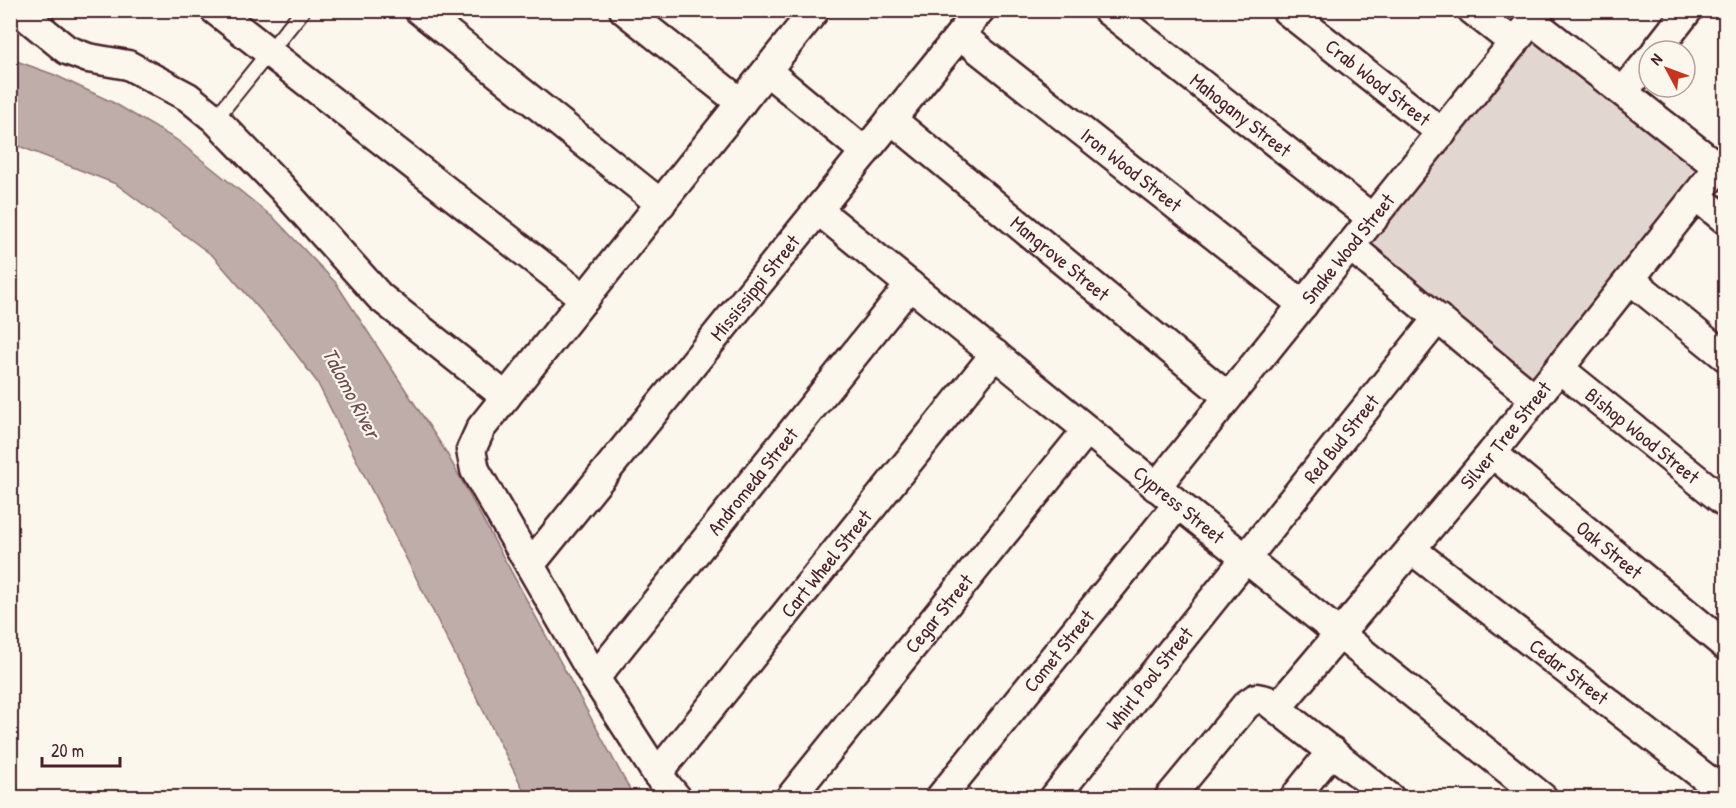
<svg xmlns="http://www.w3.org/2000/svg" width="1736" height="808" font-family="'Patrick Hand',sans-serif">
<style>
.green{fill:#e2d7d0;stroke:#967b7e;stroke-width:1.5}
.water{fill:#bfadaa;stroke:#907477;stroke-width:1.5}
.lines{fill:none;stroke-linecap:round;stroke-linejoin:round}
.service-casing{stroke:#4a1f2b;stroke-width:18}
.minor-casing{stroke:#4a1f2b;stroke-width:33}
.service{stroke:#fbf7ec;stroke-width:14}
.minor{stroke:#fbf7ec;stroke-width:28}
.labels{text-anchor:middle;stroke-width:4.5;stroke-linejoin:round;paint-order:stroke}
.street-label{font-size:20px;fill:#4a1f2b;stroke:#fbf7ec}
.water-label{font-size:21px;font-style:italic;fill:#6d4a51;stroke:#fbf7ec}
</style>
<rect width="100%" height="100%" fill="#fbf7ec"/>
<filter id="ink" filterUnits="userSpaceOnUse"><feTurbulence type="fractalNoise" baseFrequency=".0167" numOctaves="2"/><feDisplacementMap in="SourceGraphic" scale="12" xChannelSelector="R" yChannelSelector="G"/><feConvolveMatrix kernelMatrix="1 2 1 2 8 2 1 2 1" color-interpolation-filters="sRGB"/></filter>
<g filter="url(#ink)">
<!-- green -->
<path class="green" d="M1532 36 1700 170 1535 382 1364 247Z"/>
<!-- water -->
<path class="water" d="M11 59 55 75 114 103 177 140 275 219 336 283 446 452 634 797H527L317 382 282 335 213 256 116 184 11 143Z"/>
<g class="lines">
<defs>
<path id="service" d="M215 119 303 10"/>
<g id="minor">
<path d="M18 10 67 50 88 58 128 65 188 97 215 119 281 187 380 297 506 397"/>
<path d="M215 10 585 299"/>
<path d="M419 10 661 204"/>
<path d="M624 10 741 103"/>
<path id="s1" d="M1107 10 1373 219"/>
<path id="s2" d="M1286 10 1442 133"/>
<path d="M1472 10 1514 43"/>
<path d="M1532 21 1718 167"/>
<path id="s3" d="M960 35 1303 305"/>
<path d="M1656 51 1688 10"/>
<path d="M767 71 865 152"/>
<path d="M1623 92 1649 60"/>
<path id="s4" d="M891 119 1228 397"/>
<path d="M1696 196 1726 220"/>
<path id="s5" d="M818 210 1178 504 1543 798"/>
<path d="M1350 246 1535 399"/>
<path d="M1631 280 1726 357"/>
<path id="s6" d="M1560 369 1726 503"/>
<path id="s7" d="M1492 453 1726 646"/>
<path id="s8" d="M1156 487 1540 10"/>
<path id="s9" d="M1411 549 1726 794"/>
<path id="s10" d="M530 565 980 10"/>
<path id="s11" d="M595 678 910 285"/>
<path id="s12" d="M1277 708 1492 453 1726 158"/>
<path id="s13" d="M657 774 995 354"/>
<path d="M677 798 657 774 595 678 475 470 471 450 481 428 815 10"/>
<path id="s14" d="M790 798 1087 430"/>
<path id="s15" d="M940 798 1178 504"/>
<path id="s16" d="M1054 798 1438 318"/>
<path d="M1169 798 1246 705 1256 698 1266 700 1390 798"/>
<path d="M1294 798 1332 751"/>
</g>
</defs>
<!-- service casing -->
<use href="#service" class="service-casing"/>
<!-- minor casing -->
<use href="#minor" class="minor-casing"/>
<!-- service -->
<use href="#service" class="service"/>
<!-- minor -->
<use href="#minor" class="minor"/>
</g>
</g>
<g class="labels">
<!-- street labels -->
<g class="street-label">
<text dy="7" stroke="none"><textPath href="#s2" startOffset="117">Crab Wood Street</textPath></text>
<text dy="7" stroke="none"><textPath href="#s1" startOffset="170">Mahogany Street</textPath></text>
<text dy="7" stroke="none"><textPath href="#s3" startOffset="218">Iron Wood Street</textPath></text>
<text dy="7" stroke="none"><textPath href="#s8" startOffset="306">Snake Wood Street</textPath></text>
<text dy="7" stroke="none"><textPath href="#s4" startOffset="219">Mangrove Street</textPath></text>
<text dy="7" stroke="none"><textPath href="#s10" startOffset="357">Mississippi Street</textPath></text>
<text dy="7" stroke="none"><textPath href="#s12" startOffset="356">Silver Tree Street</textPath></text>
<text dy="7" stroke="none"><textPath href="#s6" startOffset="106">Bishop Wood Street</textPath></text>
<text dy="7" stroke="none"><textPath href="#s16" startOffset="460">Red Bud Street</textPath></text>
<text dy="7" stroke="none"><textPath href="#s11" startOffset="252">Andromeda Street</textPath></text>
<text dy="7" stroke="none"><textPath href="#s5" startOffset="466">Cypress Street</textPath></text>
<text dy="7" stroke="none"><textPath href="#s7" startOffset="152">Oak Street</textPath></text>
<text dy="7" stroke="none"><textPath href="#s13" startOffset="270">Cart Wheel Street</textPath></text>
<text dy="7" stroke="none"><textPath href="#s14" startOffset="237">Cegar Street</textPath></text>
<text dy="7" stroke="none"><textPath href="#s15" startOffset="189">Comet Street</textPath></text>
<text dy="7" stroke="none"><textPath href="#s9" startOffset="200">Cedar Street</textPath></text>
<text dy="7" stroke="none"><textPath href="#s16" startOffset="153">Whirl Pool Street</textPath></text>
</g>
<!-- water labels -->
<g class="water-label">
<text transform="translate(351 393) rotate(62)" y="7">Talomo River</text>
</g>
</g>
<!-- margin -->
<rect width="1736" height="808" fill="none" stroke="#fbf7ec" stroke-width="36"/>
<rect x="18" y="18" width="1700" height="772" fill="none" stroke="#4a1f2b" stroke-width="2" filter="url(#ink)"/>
<!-- north arrow -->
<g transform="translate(1667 69) rotate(311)"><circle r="28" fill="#fbf7ec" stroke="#b4a19f" stroke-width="1.5"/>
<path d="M0-4.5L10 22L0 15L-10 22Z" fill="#c8321e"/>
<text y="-9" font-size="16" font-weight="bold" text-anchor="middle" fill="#4a1f2b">N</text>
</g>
<!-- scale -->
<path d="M42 757v9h78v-9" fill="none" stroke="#4a1f2b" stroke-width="3"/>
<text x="51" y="757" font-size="18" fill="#4a1f2b" stroke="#fbf7ec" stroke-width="4.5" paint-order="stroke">20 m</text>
</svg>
